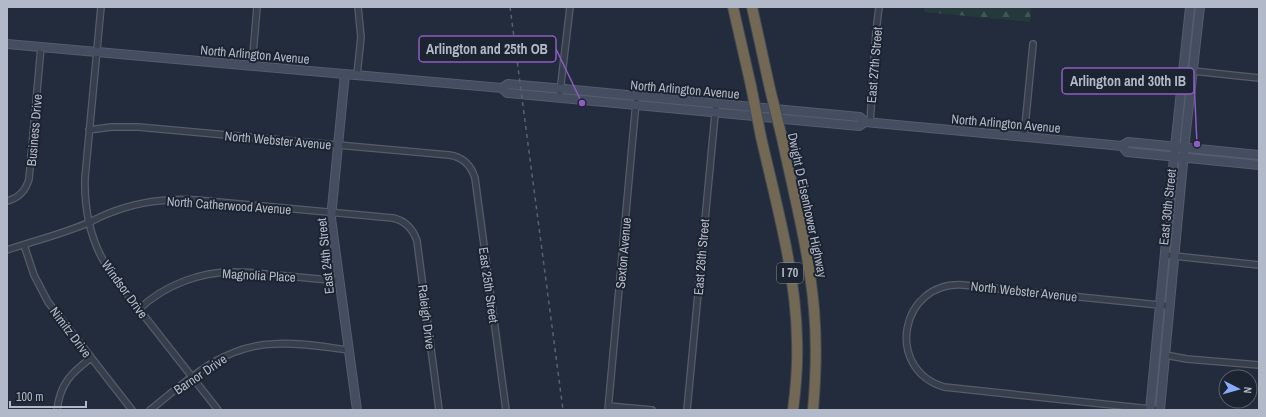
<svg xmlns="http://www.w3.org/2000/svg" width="1266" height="417" font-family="'Archivo Narrow',sans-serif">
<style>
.forest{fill:url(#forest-firs)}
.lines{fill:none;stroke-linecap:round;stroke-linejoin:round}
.street-casing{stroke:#555c6a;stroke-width:8}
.secondary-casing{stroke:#555c6a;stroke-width:10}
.highway-casing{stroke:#424957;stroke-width:12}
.street{stroke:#373e4c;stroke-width:5.5}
.secondary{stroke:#454d60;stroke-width:8}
.highway{stroke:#736853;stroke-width:10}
.rail{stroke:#586274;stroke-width:1.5;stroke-dasharray:4 4;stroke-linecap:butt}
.highway-bridge-casing{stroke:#424957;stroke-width:12;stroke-linecap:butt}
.highway-bridge{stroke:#736853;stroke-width:10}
.labels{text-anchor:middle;stroke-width:4;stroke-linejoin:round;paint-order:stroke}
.shield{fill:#1c2331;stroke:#858c9b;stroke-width:1}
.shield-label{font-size:12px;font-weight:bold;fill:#b2b9c8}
.street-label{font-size:13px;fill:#b2b9c8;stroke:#1c2331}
.leader{fill:none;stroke:#8e5dc2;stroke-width:1.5}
.callout-dot{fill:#8e5dc2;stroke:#1c2331;stroke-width:1.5}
.callout{fill:#1c2331;stroke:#8e5dc2;stroke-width:1.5}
.callout-label{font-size:14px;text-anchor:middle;font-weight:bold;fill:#b2b9c8}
</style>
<defs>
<pattern id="forest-firs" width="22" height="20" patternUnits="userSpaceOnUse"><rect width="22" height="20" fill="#25393d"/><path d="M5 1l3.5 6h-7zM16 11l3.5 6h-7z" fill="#425458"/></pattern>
</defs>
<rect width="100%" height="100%" fill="#232c3c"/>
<!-- forest -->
<path class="forest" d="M925 7H1031L1030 22 924 12Z"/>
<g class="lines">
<defs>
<path id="street" d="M101 7 85 178C84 214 92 247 113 276L218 410
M252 66 257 7
M1193 71 1259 78
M357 75 361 37 358 7
M560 92 570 7
M870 123 876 32 879 7
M89 130 111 127H138L449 155C463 157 471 165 475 178L506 410
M1024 137 1033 44
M7 201C19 198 26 190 29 179L41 47
M24 245 34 275 48 302 132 410
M7 250C34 241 62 234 88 223 95 220 101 216 107 214 136 202 167 198 197 200L393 218C406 221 413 229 417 241L439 410
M1165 255 1259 265
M139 309C165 285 201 271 236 272 250 272 263 274 276 275 297 277 318 279 340 281
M1165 355 1187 359 1259 365
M609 406 652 410
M57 410C60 384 71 373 91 358
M150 410C188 380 222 346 273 344 298 342 324 347 349 350
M608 410 636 102
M687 410 716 104
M1160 410 944 387C884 369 900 281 963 285L1169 306"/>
<path id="secondary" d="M7 44 502 88 508 84 554 88 860 117 865 122
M345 74 331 218 357 410
M502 88 507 93 859 126 865 122 1122 146 1128 142 1259 155
M1122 146 1127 152 1259 165
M1150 410 1175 147 1190 7
M1160 410 1186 131 1200 7"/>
<path id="highway" d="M733 7 751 86
M752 7 770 89
M761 137C776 203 796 273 797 340 798 364 796 387 793 410
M782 138C794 195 809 251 814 309 817 343 816 376 813 410"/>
</defs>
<!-- street casing -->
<use href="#street" class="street-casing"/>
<!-- secondary casing -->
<use href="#secondary" class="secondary-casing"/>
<!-- highway casing -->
<use href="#highway" class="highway-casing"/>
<!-- street -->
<use href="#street" class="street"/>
<!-- secondary -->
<use href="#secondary" class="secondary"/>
<!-- highway -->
<use href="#highway" class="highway"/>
<!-- rail -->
<path class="rail" d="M510 7 563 410"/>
<defs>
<path id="highway-bridge" d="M751 86 761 137
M770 89 782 138"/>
</defs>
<!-- highway-bridge casing -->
<use href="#highway-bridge" class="highway-bridge-casing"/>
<!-- highway-bridge -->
<use href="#highway-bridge" class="highway-bridge"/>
</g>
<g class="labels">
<!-- shield labels -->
<rect class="shield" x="777" y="263" width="26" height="20" rx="3"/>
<g class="shield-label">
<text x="790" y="277">I 70</text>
</g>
<!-- street labels -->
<g class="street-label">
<text transform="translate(255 54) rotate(5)" y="5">North Arlington Avenue</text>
<text transform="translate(874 65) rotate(-85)" y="5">East 27th Street</text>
<text transform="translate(685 89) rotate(5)" y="5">North Arlington Avenue</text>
<text transform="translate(1006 123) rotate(5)" y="5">North Arlington Avenue</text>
<text transform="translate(34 130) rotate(-85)" y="5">Business Drive</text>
<text transform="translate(278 140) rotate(5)" y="5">North Webster Avenue</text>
<text transform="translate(229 205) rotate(4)" y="5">North Catherwood Avenue</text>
<text transform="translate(808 205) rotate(78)" y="5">Dwight D Eisenhower Highway</text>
<text transform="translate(1167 207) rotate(-84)" y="5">East 30th Street</text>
<text transform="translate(623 253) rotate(-85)" y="5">Sexton Avenue</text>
<text transform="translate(325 256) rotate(-96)" y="5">East 24th Street</text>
<text transform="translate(701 257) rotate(-85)" y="5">East 26th Street</text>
<text transform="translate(259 275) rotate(3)" y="5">Magnolia Place</text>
<text transform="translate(489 285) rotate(82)" y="5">East 25th Street</text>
<text transform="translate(125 289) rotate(54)" y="5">Windsor Drive</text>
<text transform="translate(1024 291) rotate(6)" y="5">North Webster Avenue</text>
<text transform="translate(427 317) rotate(83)" y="5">Raleigh Drive</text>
<text transform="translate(71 332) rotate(53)" y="5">Nimitz Drive</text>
<text transform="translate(200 374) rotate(-34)" y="5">Barnor Drive</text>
</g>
</g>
<!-- callouts -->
<path class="leader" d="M582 103L556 49M1197 144L1194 81"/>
<g class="callout-dot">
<circle cx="582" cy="103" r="4"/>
<circle cx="1197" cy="144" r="4"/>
</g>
<g class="callout">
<rect x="419" y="36" width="137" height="26" rx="4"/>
<rect x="1062" y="68" width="132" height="26" rx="4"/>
</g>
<g class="callout-label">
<text x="487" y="54">Arlington and 25th OB</text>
<text x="1128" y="86">Arlington and 30th IB</text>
</g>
<!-- border -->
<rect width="1266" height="417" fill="none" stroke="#b2b9c8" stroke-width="16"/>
<!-- north arrow -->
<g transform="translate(1238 389) rotate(96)"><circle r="19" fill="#1c2331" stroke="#585f6d"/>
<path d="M0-3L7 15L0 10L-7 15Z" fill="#86acf9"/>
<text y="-6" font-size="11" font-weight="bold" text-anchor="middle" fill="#b2b9c8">N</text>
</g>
<!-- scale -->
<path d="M10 401v6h76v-6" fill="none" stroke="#b2b9c8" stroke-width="2"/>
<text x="16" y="401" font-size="12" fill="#b2b9c8" stroke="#1c2331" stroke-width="3" paint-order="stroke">100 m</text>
</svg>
